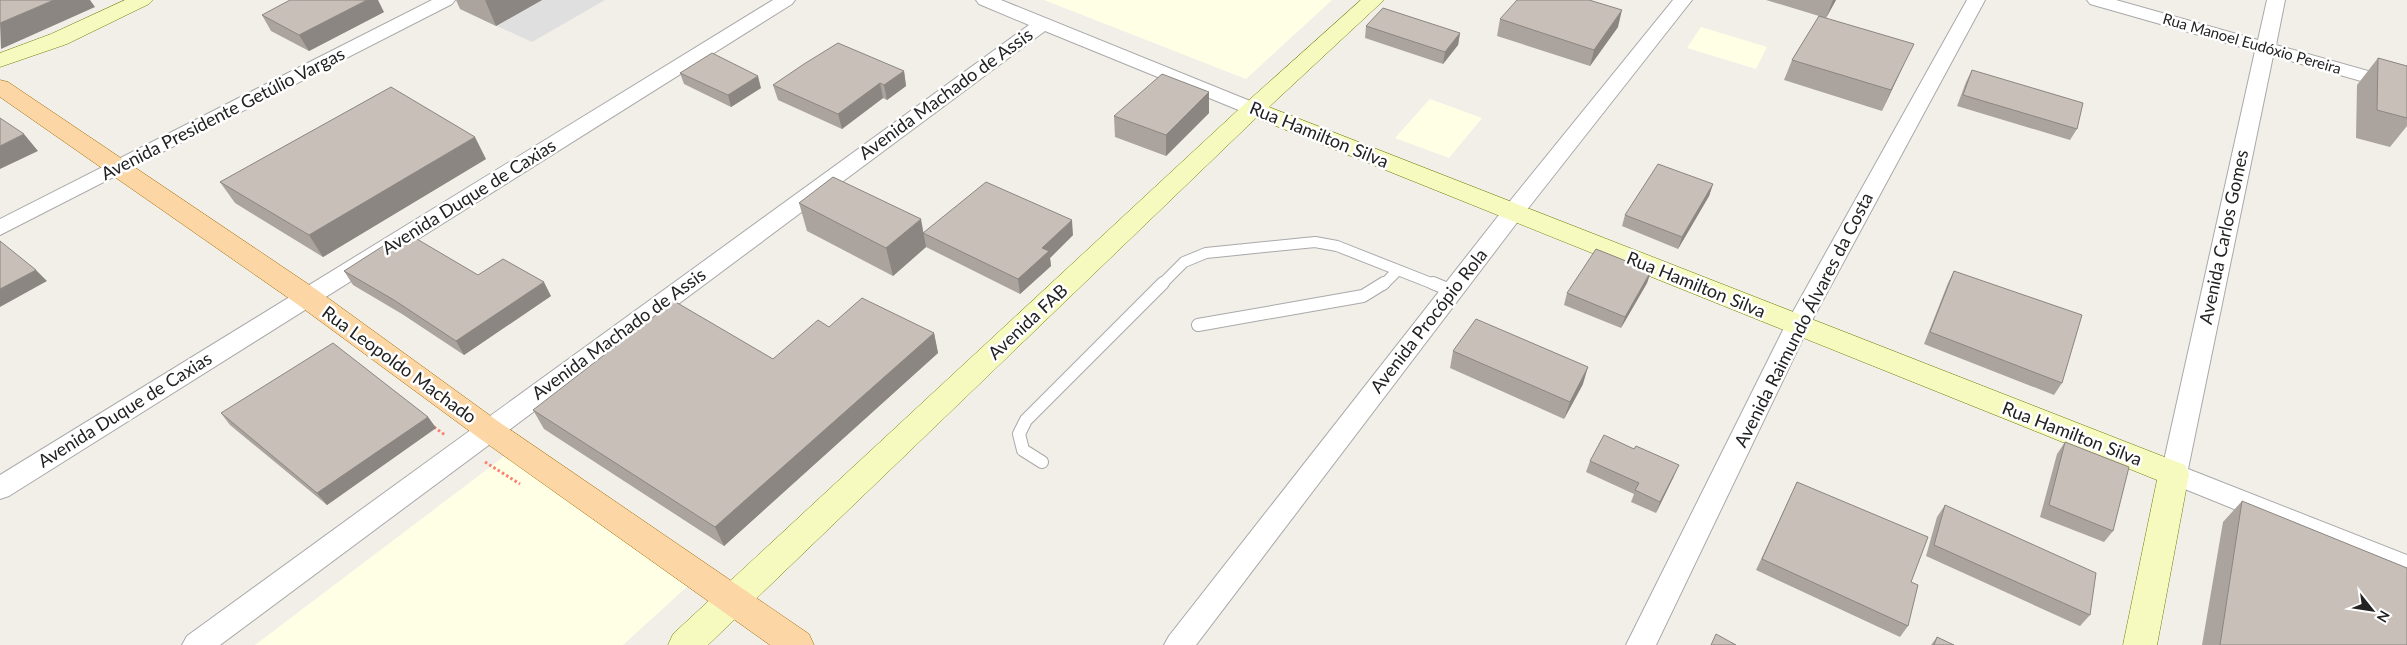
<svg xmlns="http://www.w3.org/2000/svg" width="2407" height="645" font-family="Lato,sans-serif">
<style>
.residential{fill:#e0dfdf}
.education{fill:#ffffe5}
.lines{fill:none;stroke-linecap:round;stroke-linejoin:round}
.lane-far1-casing{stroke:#a9a9a9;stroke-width:12}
.lane-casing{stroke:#a9a9a9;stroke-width:14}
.street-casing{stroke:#a9a9a9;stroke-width:2}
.secondary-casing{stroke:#707d05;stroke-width:1}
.primary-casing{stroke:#a06b00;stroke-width:1}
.path{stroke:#fa8072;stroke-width:3;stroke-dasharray:2.5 2.5;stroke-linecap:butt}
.lane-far1{stroke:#fff;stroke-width:10}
.lane{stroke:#fff;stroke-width:12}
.street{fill:#fff;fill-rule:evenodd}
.secondary{fill:#f7fabf;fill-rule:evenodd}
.primary{fill:#fcd6a4;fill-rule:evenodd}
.wall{fill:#aba49e}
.shaded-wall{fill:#8b8681}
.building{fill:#c7bfb8;stroke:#8b8681}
.labels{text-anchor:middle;stroke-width:5;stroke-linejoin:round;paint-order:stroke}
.far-street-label{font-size:15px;fill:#222;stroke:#fff}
.street-label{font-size:18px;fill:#222;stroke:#fff}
</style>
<rect width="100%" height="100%" fill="#f2efe9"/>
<!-- residential -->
<path class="residential" d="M478 0H605L532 42 460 9Z"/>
<!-- education -->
<path class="education" d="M1044 0H1332L1246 79Z
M1701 27 1767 47 1756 69 1687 48Z
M1430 99 1482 118 1449 158 1395 138Z
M510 452 692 582 623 645H255Z"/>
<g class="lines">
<defs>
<path id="lane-far1" d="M1161 285 1184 262 1206 253 1315 242 1337 246 1436 285
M1383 285 1397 271"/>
<path id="lane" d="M1433 283 1452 291
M1198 325 1363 296 1384 283
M1042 462 1023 450 1019 434 1026 420 1163 283"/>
<path id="street" d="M432 0H455L452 4 0 235V219Z
M773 0H795L792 4 9 496 0 499V475Z
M976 0H1001L1260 105 1263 109 1260 113 1253 115 1246 113 1045 31 220 645H182L187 636 1029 25 979 4Z
M1673 0H1692L1522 216 1196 645H1164L1169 636 1506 206Z
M1967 0H1985L1809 326 1656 645H1626L1785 326Z
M2087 0H2116L2258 40 2267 0H2285L2276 45 2407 82V94L2273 56 2188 469 2407 555V579L2165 481 2161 474 2255 51 2090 4Z"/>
<path id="secondary" d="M125 0H153L149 4 67 44 0 67V53L51 34Z
M1361 0H1384L1269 107 2185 465 2189 474 2157 645H2123L2157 480 1256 118 708 645H668L673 634 1238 110Z"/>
<path id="primary" d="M0 80 8 82 317 290 499 422 809 634 814 645H770L479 438 297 304 0 97Z"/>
</defs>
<!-- lane-far1 casing -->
<use href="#lane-far1" class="lane-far1-casing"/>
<!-- lane casing -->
<use href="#lane" class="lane-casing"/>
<!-- street casing -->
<use href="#street" class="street-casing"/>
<!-- secondary casing -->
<use href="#secondary" class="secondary-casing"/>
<!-- primary casing -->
<use href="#primary" class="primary-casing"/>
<!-- path -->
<path class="path" d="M434 427 445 435
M485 462 520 484"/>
<!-- lane-far1 -->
<use href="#lane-far1" class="lane-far1"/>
<!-- lane -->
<use href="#lane" class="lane"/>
<!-- street -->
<use href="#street" class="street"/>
<!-- secondary -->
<use href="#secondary" class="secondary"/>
<!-- primary -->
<use href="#primary" class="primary"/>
</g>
<!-- wall -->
<path class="wall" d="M456 0H542L496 26 460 9Z
M1766 0H1836L1826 18 1904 64 1882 111 1784 80 1792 60 1819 16Z
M384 12 309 51 271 31 262 15Z
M1500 19 1618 27 1590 66 1497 36Z
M1366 26 1460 33 1458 45 1443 64 1365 38Z
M2378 58 2407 66V126L2390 147 2356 138 2357 85Z
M1972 70 2077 129 2070 140 1957 106 1966 82Z
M904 71 906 86 887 100 883 98 842 129 778 100 773 85Z
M680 73 761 88 731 107 684 84Z
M1209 92V113L1166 156 1115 137 1114 116Z
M486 159 323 257 235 203 220 182Z
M1713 184 1709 196 1678 249 1622 226 1625 215Z
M799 203 923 233 1073 235 1050 258 1051 266 1020 294 926 247 893 276 807 231Z
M344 271 478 275 551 296 464 355 402 314 353 285Z
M1651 271 1647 283 1621 328 1564 305 1567 293Z
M1954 271 2062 383 2054 395 1924 344 1948 283Z
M829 327 934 333 938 353 724 546 544 429 533 410 773 359Z
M1453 351 1583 384 1564 419 1450 368Z
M221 413 428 417 436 428 327 505 230 425Z
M2065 442 2113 531 2104 542 2040 517 2057 454Z
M1590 461 1674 476 1656 513 1631 502 1634 494 1586 472Z
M1797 482 1911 582 1908 626 1900 637 1756 570Z
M2242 501 2407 645H2202L2223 522Z
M1945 505 2090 615 2080 626 1926 556 1937 517Z
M1937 637 1954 645H1931Z"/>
<!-- shaded-wall -->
<path class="shaded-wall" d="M54 0H90L95 7 1 49 0 23Z
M367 0H378L384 12 309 51 299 35Z
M485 0H542L496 26Z
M1833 0H1836L1826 18Z
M1622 10 1618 27 1590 66 1594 50Z
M1460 33 1458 45 1443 64 1445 52Z
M1914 44 1904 64 1882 111 1891 90Z
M904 71 906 86 887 100 884 85Z
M758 76 761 88 731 107 728 95Z
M880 83 883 98 842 129 838 114Z
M1209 92V113L1166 156V135Z
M24 134 38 151 0 169V146Z
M475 137 486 159 323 257 309 235Z
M1713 184 1709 196 1678 249 1682 237Z
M921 219 926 247 893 276 886 248Z
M1072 220 1073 235 1050 258 1051 266 1020 294 1018 279 1042 248Z
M36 270 47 281 0 307V289Z
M1651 271 1647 283 1621 328 1625 317Z
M544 282 551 296 464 355 456 341Z
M934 333 938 353 724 546 715 527Z
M1588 367 1583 384 1564 419 1570 402Z
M428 417 436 428 327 505 317 493Z
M1679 465 1674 476 1656 513 1660 502Z"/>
<!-- building -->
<path class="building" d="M0 0H54L0 23Z
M290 0H367L299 35 262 15Z
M1517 0H1589L1622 10 1594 50 1500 19Z
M1383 8 1460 33 1445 52 1366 26Z
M1819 16 1914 44 1891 90 1792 60Z
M838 43 904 71 884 85 880 83 838 114 773 85 804 64Z
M712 53 758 76 728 95 680 73Z
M2378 58 2407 66V118L2377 110Z
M1972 70 2083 103 2077 129 1963 95Z
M1162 74 1209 92 1166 135 1114 116Z
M391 87 475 137 309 235 220 182Z
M0 118 24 134 0 146Z
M1658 164 1713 184 1682 237 1625 215Z
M833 177 921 219 886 248 799 203Z
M986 182 1072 220 1042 248 1049 251 1018 279 923 233Z
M405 232 478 275 503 259 544 282 456 341 394 300 344 271Z
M0 241 36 270 0 289Z
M1596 249 1651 271 1625 317 1567 293Z
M1954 271 2082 315 2062 383 1930 332Z
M862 298 934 333 715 527 533 410 674 301 773 359 818 320 829 327Z
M1476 319 1588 367 1570 402 1453 351Z
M333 343 428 417 317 493 221 413Z
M1604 435 1634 449 1636 446 1679 465 1660 502 1635 490 1639 483 1590 461Z
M2065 442 2129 467 2113 531 2049 505Z
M1797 482 1928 537 1911 582 1918 585 1908 626 1762 559Z
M2242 501 2407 568V645H2220Z
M1945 505 2096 573 2090 615 1934 545Z
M1716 634 1736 645H1711Z
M1937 637 1954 645H1934Z"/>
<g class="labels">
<!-- far-street labels -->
<g class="far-street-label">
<text transform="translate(2252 44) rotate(16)" y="5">Rua Manoel Eudóxio Pereira</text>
</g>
<!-- street labels -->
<g class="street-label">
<text transform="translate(946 94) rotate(-36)" y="6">Avenida Machado de Assis</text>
<text transform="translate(223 114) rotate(-27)" y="6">Avenida Presidente Getúlio Vargas</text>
<text transform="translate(1319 135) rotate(22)" y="6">Rua Hamilton Silva</text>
<text transform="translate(469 197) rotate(-32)" y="6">Avenida Duque de Caxias</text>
<text transform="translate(2224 237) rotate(-78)" y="6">Avenida Carlos Gomes</text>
<text transform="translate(1696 285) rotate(22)" y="6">Rua Hamilton Silva</text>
<text transform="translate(1804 320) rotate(-63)" y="6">Avenida Raimundo Álvares da Costa</text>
<text transform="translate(1429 321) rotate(-52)" y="6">Avenida Procópio Rola</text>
<text transform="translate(1028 322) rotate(-43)" y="6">Avenida FAB</text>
<text transform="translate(619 334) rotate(-36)" y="6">Avenida Machado de Assis</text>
<text transform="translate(399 365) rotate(36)" y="6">Rua Leopoldo Machado</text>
<text transform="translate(125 410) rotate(-32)" y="6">Avenida Duque de Caxias</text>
<text transform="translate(2072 434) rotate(21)" y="6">Rua Hamilton Silva</text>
</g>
</g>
<!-- north arrow -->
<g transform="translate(2372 610) rotate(120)" stroke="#ffffff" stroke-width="4" paint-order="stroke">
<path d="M0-4L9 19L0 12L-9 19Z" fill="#222222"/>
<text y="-8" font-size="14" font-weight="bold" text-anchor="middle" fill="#222222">N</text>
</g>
</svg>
